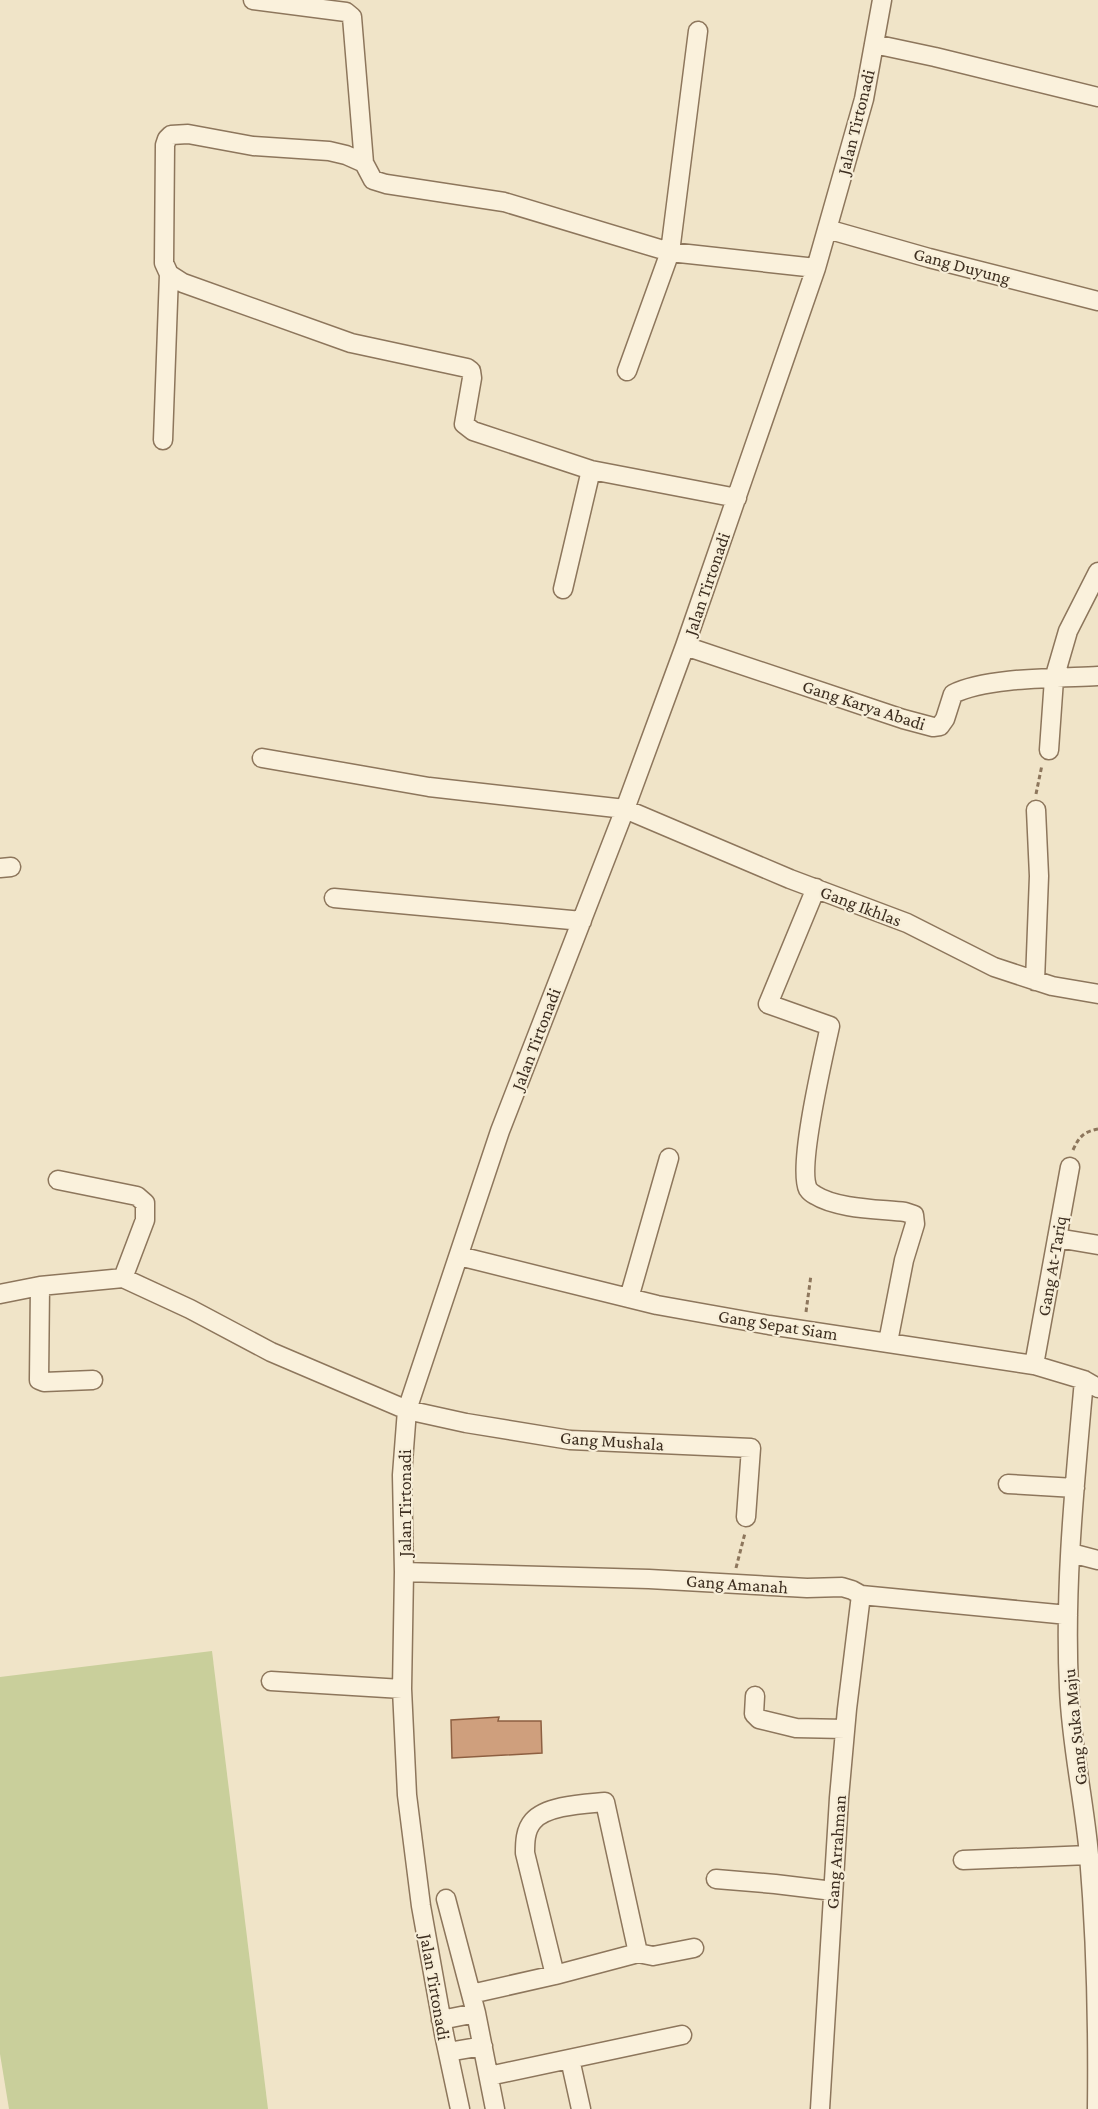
<svg xmlns="http://www.w3.org/2000/svg" width="1098" height="2109" font-family="'Crimson Pro',serif">
<style>
.green{fill:#c9cf9b}
.building{fill:#cf9f7d;stroke:#8d5f41;stroke-width:1.5}
.lines{fill:none;stroke-linecap:round;stroke-linejoin:round}
.minor-casing{stroke:#8d765c;stroke-width:21}
.path{stroke:#8d765c;stroke-width:3;stroke-dasharray:4.5 3;stroke-linecap:butt}
.minor{stroke:#faf1dc;stroke-width:18}
.labels{text-anchor:middle;stroke-width:4.5;stroke-linejoin:round;paint-order:stroke}
.street-label{font-size:18px;fill:#3d2e20;stroke:#f7eed8}
</style>
<rect width="100%" height="100%" fill="#f0e4c8"/>
<!-- green -->
<path class="green" d="M212 1651 268 2109H9L0 2054V1677Z"/>
<!-- building -->
<path class="building" d="M499 1717 498 1721H541L542 1753 452 1758 451 1720Z"/>
<g class="lines">
<defs>
<path id="minor" d="M253 0 346 12 352 17 364 163 373 180 386 184 504 202 670 252 816 268
M874 44 935 57 1098 97
M364 163 346 155 329 151 253 146 188 134 171 135 167 139 165 145 164 263 169 274 183 283 351 343 467 368 471 371 472 378 464 424 473 431 591 470 737 498
M827 229 929 258 1098 301
M627 371 670 252 698 31
M163 440 169 274
M563 589 591 470
M685 646 903 719 933 727 940 726 945 719 953 694C986 677 1060 678 1098 676
M1049 750 1054 679 1068 631 1098 572
M262 758 429 787 625 809 790 879 907 923 994 967 1052 986 1098 994
M0 868 11 867
M816 888 768 1004 830 1026C824 1054 797 1167 808 1189 810 1192 813 1194 815 1195 837 1209 879 1209 905 1212L914 1215 915 1224 904 1260 888 1342
M334 898 582 921
M1035 981 1039 876 1036 810
M58 1180 137 1196 145 1203V1220L123 1278
M1057 1238 1098 1245
M459 1256 657 1305 769 1325 1034 1365 1084 1380 1098 1388
M40 1286 39 1380 44 1382 93 1380
M0 1294 40 1286 123 1278 190 1309 271 1352 407 1410 466 1423 570 1440 751 1448 746 1517
M629 1298 669 1158
M1034 1365 1070 1167
M1084 1380C1075 1482 1064 1586 1069 1688 1071 1744 1084 1799 1089 1855 1096 1939 1098 2025 1097 2109
M1008 1484 1075 1488
M1071 1553 1098 1560
M404 1572 649 1579 807 1588 842 1587 852 1590 861 1595 1068 1615
M271 1681 402 1689
M755 1696 754 1714 759 1719 796 1728 845 1729
M963 1860 1089 1855
M716 1879 775 1884 833 1891
M446 1899 476 2013 495 2109
M638 1953 653 1956 694 1948
M471 1994 555 1975 638 1953 605 1802C585 1804 547 1805 533 1821 525 1830 525 1843 525 1853L555 1975
M441 2020 476 2013
M448 2052 483 2046
M570 2059 581 2109
M489 2076 682 2035
M460 2109 444 2034 421 1906 407 1795 402 1689 404 1572 402 1475 407 1410 500 1131 625 809 685 646 816 268 864 99 882 0
M820 2109 839 1798 847 1709 861 1595"/>
</defs>
<!-- minor casing -->
<use href="#minor" class="minor-casing"/>
<!-- path -->
<path class="path" d="M1036 794 1042 765
M1073 1150C1079 1137 1083 1132 1098 1129
M806 1312 811 1275
M736 1568 745 1533"/>
<!-- minor -->
<use href="#minor" class="minor"/>
</g>
<g class="labels">
<!-- street labels -->
<g class="street-label">
<text transform="translate(856 122) rotate(-76)" y="6">Jalan Tirtonadi</text>
<text transform="translate(962 266) rotate(15)" y="6">Gang Duyung</text>
<text transform="translate(707 584) rotate(-71)" y="6">Jalan Tirtonadi</text>
<text transform="translate(864 705) rotate(18)" y="6">Gang Karya Abadi</text>
<text transform="translate(861 906) rotate(21)" y="6">Gang Ikhlas</text>
<text transform="translate(536 1039) rotate(-69)" y="6">Jalan Tirtonadi</text>
<text transform="translate(1052 1266) rotate(-80)" y="6">Gang At-Tariq</text>
<text transform="translate(778 1325) rotate(9)" y="6">Gang Sepat Siam</text>
<text transform="translate(612 1441) rotate(4)" y="6">Gang Mushala</text>
<text transform="translate(405 1503) rotate(-90)" y="6">Jalan Tirtonadi</text>
<text transform="translate(737 1584) rotate(4)" y="6">Gang Amanah</text>
<text transform="translate(1075 1727) rotate(-96)" y="6">Gang Suka Maju</text>
<text transform="translate(836 1852) rotate(-86)" y="6">Gang Arrahman</text>
<text transform="translate(435 1987) rotate(80)" y="6">Jalan Tirtonadi</text>
</g>
</g>
</svg>
